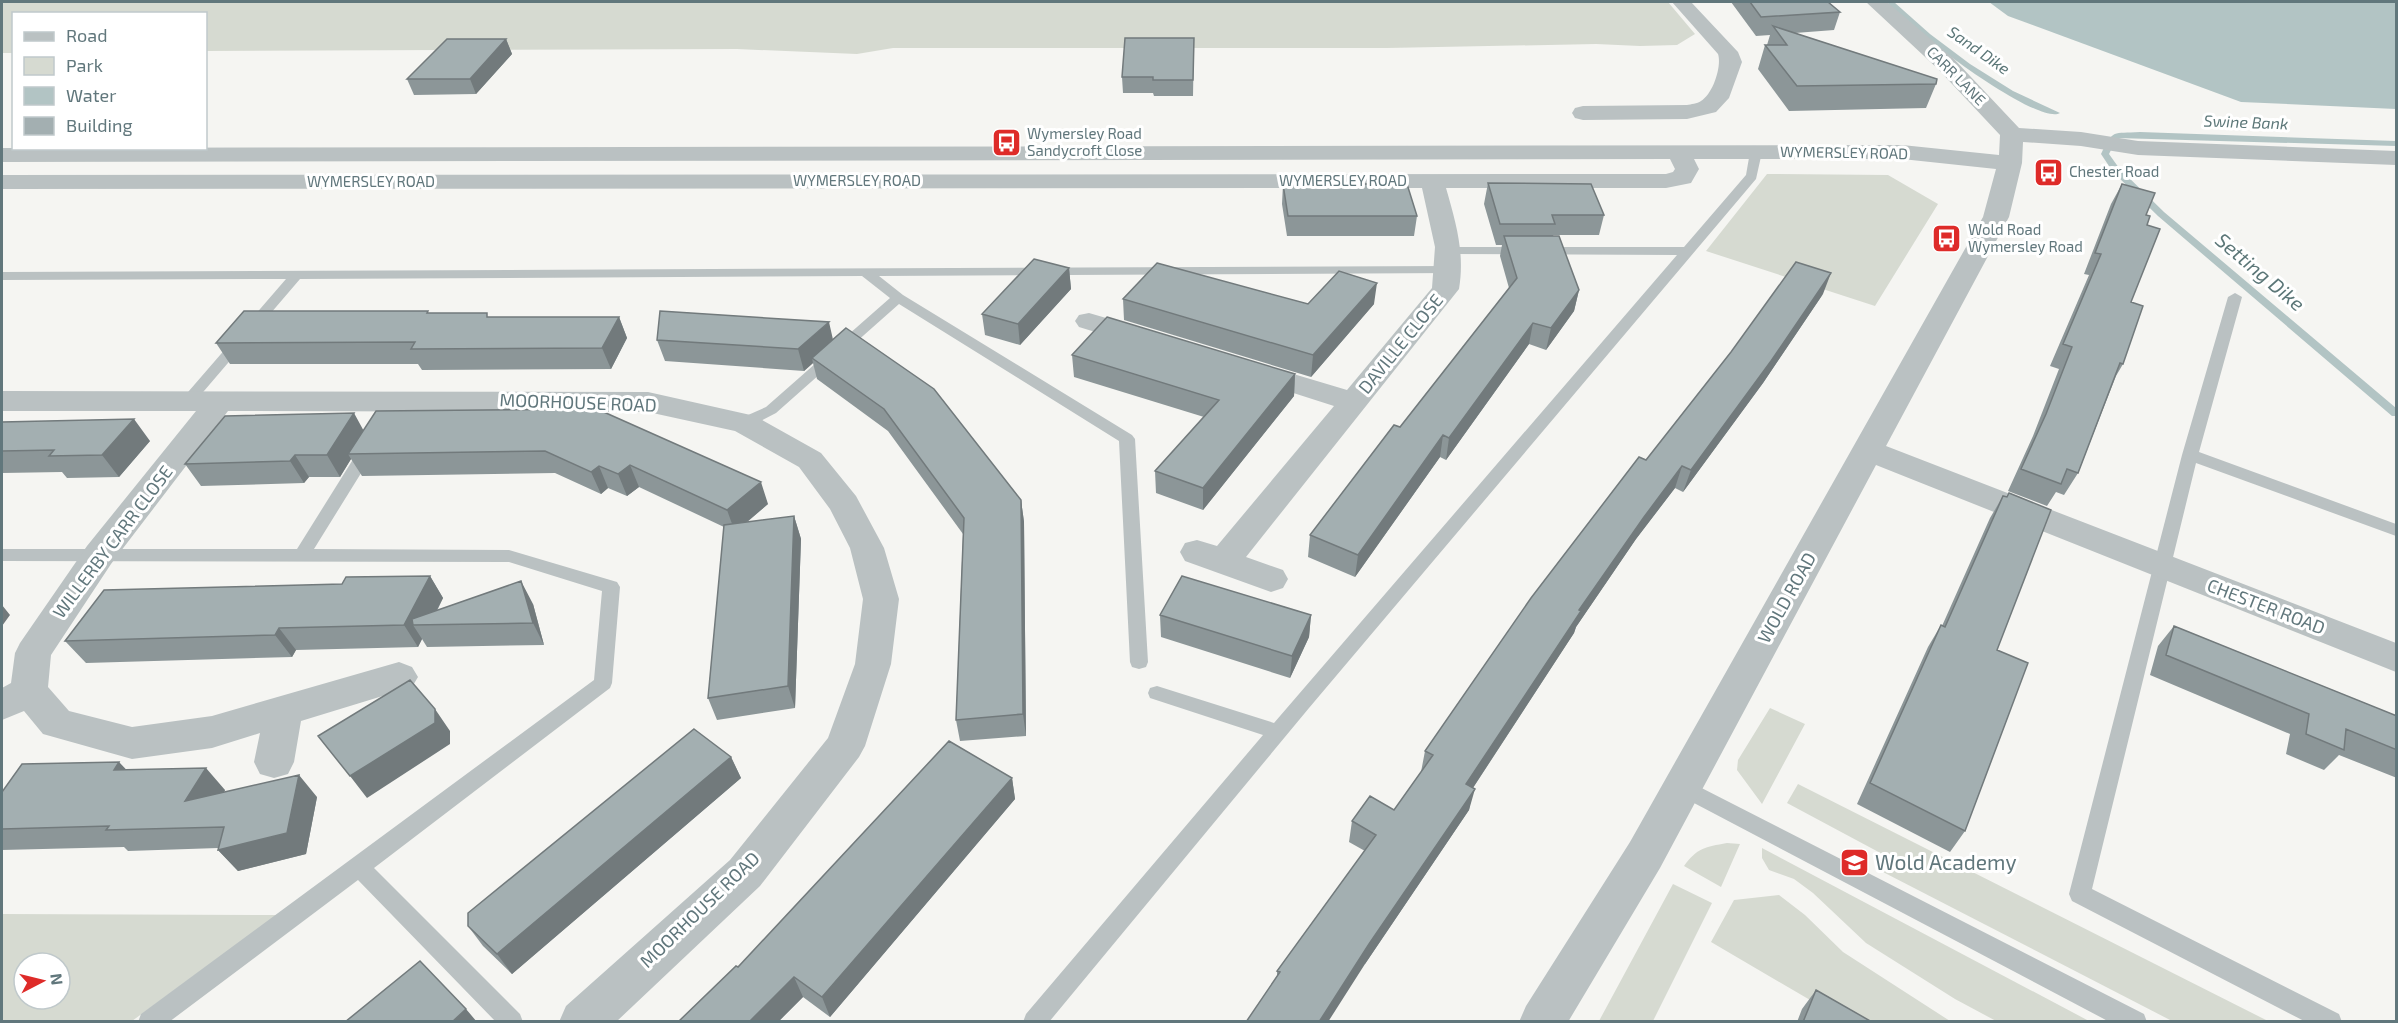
<svg xmlns="http://www.w3.org/2000/svg" width="2398" height="1023" font-family="'Exo 2',sans-serif">
<style>
.green{fill:#d6dad1;fill-rule:evenodd}
.water{fill:#b2c4c4}
.lines{fill:none;stroke-linecap:round;stroke-linejoin:round}
.stream{fill:#b2c4c4;fill-rule:evenodd}
.lane{fill:#bac1c2;fill-rule:evenodd}
.street{fill:#bac1c2;fill-rule:evenodd}
.wall{fill:#8c9698}
.shaded-wall{fill:#727a7c}
.building{fill:#a3afb1;stroke:#727a7c;stroke-width:1.5}
.labels{text-anchor:middle;stroke-width:6;stroke-linejoin:round;paint-order:stroke}
.far-street-label{font-size:15px;fill:#61777c;stroke:#fff}
.far-poi-label{font-size:15px;fill:#61777c;stroke:#fff;text-anchor:start}
.far-water-label{font-size:16px;font-style:italic;fill:#5c7778;stroke:#fff}
.street-label{font-size:18px;fill:#61777c;stroke:#fff}
.water-label{font-size:20px;font-style:italic;fill:#5c7778;stroke:#fff}
.near-poi-label{font-size:21px;fill:#61777c;stroke:#fff;text-anchor:start}
</style>
<rect width="100%" height="100%" fill="#f5f5f2"/>
<!-- green -->
<path class="green" d="M2 2H1668L1695 34 1677 45 1640 46 1596 44 1387 48H893L857 54 737 49 206 51V14H14L13 53H2Z
M1767 174 1888 175 1938 204 1875 306 1706 251Z
M1770 708 1805 724 1762 804 1737 770 1738 760Z
M1798 784 2268 1021H2172L1883 872 1886 856 1787 803Z
M1727 843 1740 844 1721 887 1684 866C1697 848 1705 847 1727 843Z
M1762 848 2089 1021H1996L1955 999 1866 943 1813 893 1794 879 1769 870 1762 858Z
M1673 884 1712 903 1653 1021H1599Z
M1779 895 1805 915 1843 952 1950 1021H1846L1711 942 1734 900Z
M2 914 277 915 132 1021 2 1022ZM24 963H60V999H24Z"/>
<!-- water -->
<path class="water" d="M1989 2H2396V109L2241 102 2008 16Z"/>
<g class="lines">
<!-- stream -->
<path class="stream" d="M1887 2H1894L1930 34 1970 64 2013 91 2060 113C2038 127 1902 24 1887 2Z
M2140 132 2396 141V146L2117 138 2109 154 2119 168 2164 212 2396 408V416H2392L2158 216 2113 172 2101 154C2114 128 2112 134 2140 132Z"/>
<!-- lane -->
<path class="lane" d="M1756 148 1762 152 1756 179 1309 708 1049 1022H1023L1026 1014 1263 735 1150 698 1148 693 1150 688 1157 686 1274 723 1677 255 1451 254 1446 253 1444 250 1446 247H1684L1746 175 1750 152Z
M1450 266 1457 270 1455 273 879 276 903 295 1132 435 1135 439 1148 662 1146 667 1139 669 1132 667 1130 662 1119 441 899 304 776 413 749 427H739L736 423 739 419 766 407 890 298 862 276 300 279 192 405H182L179 402 182 399 286 279 2 280V272Z
M2235 293 2242 297 2199 452 2396 524V536L2196 463 2092 889 2339 1014 2342 1022H2306L2072 901 2069 894 2182 455 2228 297Z
M368 444 376 449 314 549 509 550 617 582 620 587 612 683 610 688 374 868 520 1014 523 1022H496L358 880 169 1022H138L141 1014 594 680 602 591 509 562 2 561V549H297L362 445Z
M1682 778 2144 1014 2147 1022H2109L2104 1019 1675 793 1672 787 1675 781Z"/>
<!-- street -->
<path class="street" d="M1672 2H1691L1738 52 1742 62 1729 98 1716 112 1687 119 1583 120 1575 118 1572 113 1575 108 1583 106 1687 105C1691 104 1697 104 1701 101 1713 94 1722 66 1718 54Z
M1866 2H1887L1954 59 2019 128 2081 132 2138 141 2396 151V165L2138 155 2081 146 2023 142 2022 163 2009 217 1886 446 2396 643V672L1876 465 1660 868 1568 1022H1519L1526 1006 1630 842 1983 217 1996 169 1902 159H1694L1699 169 1691 183 1666 188H1446C1456 223 1465 253 1459 289L1246 557 1283 570 1288 579 1283 588 1271 592 1185 561 1180 552 1185 543 1197 540 1217 546 1334 406 1243 377 1238 371 1243 365 1253 362 1347 390 1432 288 1435 247 1422 188 2 189V175L1666 174 1673 172 1675 169 1670 159 2 162V148L1902 145 1999 155 2000 135 1938 69Z
M1089 313 1154 332 1158 338 1154 344 1144 347 1079 327 1075 321 1079 315Z
M2 391 648 392 755 416 821 453 856 496 884 548 899 599 891 664 865 746 859 757 760 886 616 1022H559L566 1006 730 860 828 738 855 664 863 599 850 548 830 509 799 467 735 431 648 412 228 411 111 564 51 655 48 687 69 711 132 727 212 716 399 662 412 667 418 677 412 687 301 721 294 762 288 774 274 778 260 774 254 762 260 733 212 748 132 759 43 734 24 711 2 720V688L11 683 15 653 20 643 87 546 196 411H2Z"/>
</g>
<!-- wall -->
<path class="wall" d="M1731 2H1828L1840 12 1834 30 1795 33 1936 84 1926 108 1789 111 1758 69 1765 45H1767L1770 35 1756 36Z
M1194 38 1193 96H1154L1153 93H1123L1122 77Z
M506 39 512 54 476 94 414 95 407 79Z
M1488 183 1604 215 1599 235H1553L1579 290 1574 311 1546 350 1529 344 1446 460 1440 457 1355 577 1308 557 1310 535 1400 427 1509 288 1500 256 1502 245H1496L1484 204Z
M1283 184 1417 216 1414 236H1287L1282 204Z
M2122 184 2146 215 2147 225 2131 302 2123 364 2116 376 2078 473 2064 495 2056 492 2047 506 2008 491 2033 436 2059 369 2050 366 2089 275 2084 274 2111 204Z
M1069 268 1071 289 1020 345 985 335 982 314Z
M1823 294 1763 383 1683 492 1675 488 1636 539 1576 627 1574 633 1473 788 1469 810 1365 964 1277 976V971L1365 851 1349 842 1352 821 1394 810 1421 772 1425 751 1646 460Z
M1123 299 1308 304H1374L1311 377 1124 320Z
M429 313 489 317H619L627 338 611 369 422 370 418 364H230L216 343Z
M833 339 1021 500 1024 522 1026 736 960 741 956 720 963 534 888 431 817 379 813 363 804 371 665 361 657 340Z
M1072 355 1295 374 1294 396 1203 510 1156 493 1155 471 1204 417 1074 377Z
M597 409 768 504 746 523 794 516 801 539 795 708 717 720 708 698 724 527 639 487 627 496 608 488 601 494 555 473 362 476 351 459 340 477H309L304 483 201 486 185 464 364 431Z
M2 422 150 441 119 477 67 478 62 472 2 473Z
M2003 496 1997 650 1965 831 1950 852 1857 804 1928 647 1941 625 1942 626 1990 518Z
M430 576 443 598 437 611 533 604 544 645 427 647 422 639 418 647 296 650 292 657 86 663 65 641 342 584Z
M1160 615H1311L1309 637 1290 678 1161 637Z
M2174 626 2397 716V778L2339 755 2324 770 2286 754 2290 734 2150 675 2158 646Z
M731 757 741 778 512 974 483 946 468 926Z
M127 770 225 790 224 793 317 797 306 854 238 871 218 850V848L128 851 124 847 2 850V792Z
M1012 778 1015 799 830 1017 803 997 778 1022H678L738 967Z
M1816 990 1872 1022H1797L1802 1009Z"/>
<!-- shaded-wall -->
<path class="shaded-wall" d="M506 39 512 54 476 94 470 79Z
M1069 268 1071 289 1020 345 1018 324Z
M1831 273 1823 294 1763 383 1683 492 1691 470Z
M1377 283 1374 304 1311 377 1313 355Z
M1579 290 1574 311 1546 350 1551 328Z
M619 317 627 338 611 369 602 348Z
M829 322 834 344 812 358 813 363 804 371 798 349Z
M1533 323 1529 344 1446 460 1449 438Z
M1295 374 1294 396 1203 510V488Z
M354 413 366 435 348 454 351 459 340 477 327 455Z
M134 419 150 441 119 477 102 455Z
M1443 435 1440 457 1355 577 1358 555Z
M295 455 309 477 304 483 290 461Z
M630 465 639 487 627 496 618 474Z
M599 466 608 488 601 494 591 472Z
M1682 466 1675 488 1636 539 1576 627 1574 633 1461 806 1466 784 1579 610 1644 517Z
M761 482 768 504 735 532 727 510Z
M1021 500 1024 522 1026 736 1023 714Z
M794 516 801 539 795 708 788 686Z
M430 576 443 598 429 625H413L422 639 418 647 404 625Z
M521 581 533 604 544 645 533 623Z
M2 605 10 615 2 626Z
M1311 615 1309 637 1290 678 1292 656Z
M279 628 296 650 292 657 275 635Z
M435 709 450 731V744L367 798 350 776Z
M731 757 741 778 512 974 497 954Z
M119 762 140 784 114 770Z
M206 768 225 790 206 822 185 801Z
M299 775 317 797 306 854 238 871 218 850Z
M1012 778 1015 799 830 1017 822 997Z
M1475 789 1469 810 1365 964 1328 1022H1319L1369 944Z
M794 977 803 997 778 1022H749Z
M466 1009 477 1022H452Z"/>
<!-- building -->
<path class="building" d="M1750 2H1828L1840 12 1761 17Z
M1773 26 1937 79 1936 84 1797 86 1765 45H1787Z
M1125 38H1194L1193 80H1153V77H1122Z
M447 39H506L470 79H407Z
M1488 183 1591 184 1604 215H1552L1555 224H1500Z
M1283 184H1407L1417 216H1288Z
M2122 184 2155 193 2146 215 2150 216 2147 225 2160 229 2131 302 2143 306 2123 364 2120 363 2078 473 2067 469 2061 484 2021 469 2046 414 2072 347 2063 344 2101 254 2095 253Z
M1504 236H1559L1579 290 1551 328 1533 323 1449 438 1443 435 1358 555 1310 535 1394 425 1400 427 1517 278Z
M1034 259 1069 268 1018 324 982 314Z
M1796 262 1831 273 1771 361 1691 470 1682 466 1644 517 1579 610 1581 611 1466 784 1475 789 1369 944 1319 1022H1246L1280 972 1277 971 1376 835 1352 821 1370 796 1394 810 1433 755 1425 751 1531 598 1639 457 1646 460 1731 352Z
M1157 263 1308 304 1339 271 1377 283 1313 355 1123 299Z
M244 311H428L427 313H487V317H619L602 348 411 349 415 342 216 343Z
M660 311 829 322 798 349 657 340Z
M1107 317 1295 374 1203 488 1155 471 1219 400 1072 355Z
M846 328 934 389 1021 500 1023 714 956 720 964 518 884 409 812 358Z
M597 409 761 482 727 510 630 465 618 474 599 466 591 472 545 451 348 454 376 411Z
M354 413 327 455H295L290 461 185 464 225 416Z
M134 419 102 455 49 456 54 450 2 451V422Z
M2009 493 2051 510 1997 650 2028 663 1965 831 1870 783 1941 625 1945 627 2003 496 2007 497Z
M794 516 788 686 708 698 724 525Z
M430 576 404 625 279 628 275 635 65 641 104 590 342 584 346 577Z
M1182 576 1311 615 1292 656 1160 615Z
M521 581 533 623 413 625 412 619Z
M2174 626 2397 716V750L2346 729 2344 750 2306 734 2309 714 2166 655Z
M410 680 435 709V723L350 776 318 736Z
M694 729 731 757 497 954 468 926V913Z
M949 741 1012 778 822 997 794 977 749 1022H678L736 966 738 967Z
M119 762 114 770 206 768 185 801 299 775 287 833 218 850 224 827 106 830 109 826 2 829V792L22 764Z
M420 961 466 1009 452 1022H345Z
M1816 990 1872 1022H1803Z"/>
<!-- icons -->
<defs>
<symbol id="bus-square" viewBox="-11 -11 22 22"><rect x="-9" y="-9" width="18" height="18" rx="4" fill="#de2b29" stroke="#fff"/><path d="M-5-6H5V4H4V6H2V4H-2V6H-4V4H-5ZM-3.5-4V0h7V-4ZM-3.5 1.2v1.5H-2V1.2ZM2 1.2v1.5H3.5V1.2Z" fill="#fff"/></symbol>
<symbol id="school-square" viewBox="-11 -11 22 22"><rect x="-9" y="-9" width="18" height="18" rx="4" fill="#de2b29" stroke="#fff"/><path d="M0-5L7-2L0 1L-7-2ZM-4 1L0 2.5L4 1V4Q0 6-4 4Z" fill="#fff"/></symbol>
</defs>
<g fill-rule="evenodd">
<use href="#bus-square" x="990" y="126" width="33" height="33"/>
<use href="#bus-square" x="2032" y="156" width="33" height="33"/>
<use href="#bus-square" x="1930" y="222" width="33" height="33"/>
<use href="#school-square" x="1838" y="846" width="33" height="33"/>
</g>
<g class="labels">
<!-- far-street labels -->
<g class="far-street-label">
<text transform="translate(1956 76) rotate(45)" y="5">CARR LANE</text>
<text transform="translate(1844 153) rotate(1)" y="5">WYMERSLEY ROAD</text>
<text x="857" y="186">WYMERSLEY ROAD</text>
<text x="1343" y="186">WYMERSLEY ROAD</text>
<text x="371" y="187">WYMERSLEY ROAD</text>
</g>
<!-- far-poi labels -->
<g class="far-poi-label">
<text x="1027" y="139">Wymersley Road<tspan x="1027" dy="17">Sandycroft Close</tspan></text>
<text x="2069" y="177">Chester Road</text>
<text x="1968" y="235">Wold Road<tspan x="1968" dy="17">Wymersley Road</tspan></text>
</g>
<!-- far-water labels -->
<g class="far-water-label">
<text transform="translate(1979 50) rotate(35)" y="6">Sand Dike</text>
<text transform="translate(2246 122) rotate(2)" y="6">Swine Bank</text>
</g>
<!-- street labels -->
<g class="street-label">
<text transform="translate(1401 344) rotate(-51)" y="6">DAVILLE CLOSE</text>
<text transform="translate(578 403) rotate(2)" y="6">MOORHOUSE ROAD</text>
<text transform="translate(113 542) rotate(-53)" y="6">WILLERBY CARR CLOSE</text>
<text transform="translate(1787 598) rotate(-61)" y="6">WOLD ROAD</text>
<text transform="translate(2266 607) rotate(21)" y="6">CHESTER ROAD</text>
<text transform="translate(700 910) rotate(-44)" y="6">MOORHOUSE ROAD</text>
</g>
<!-- water labels -->
<g class="water-label">
<text transform="translate(2260 272) rotate(40)" y="7">Setting Dike</text>
</g>
<!-- near-poi labels -->
<g class="near-poi-label">
<text x="1875" y="870">Wold Academy</text>
</g>
</g>
<!-- border -->
<rect width="2398" height="1023" fill="none" stroke="#61777c" stroke-width="6"/>
<!-- legend -->
<rect x="12" y="12" width="195" height="138" fill="#ffffff" stroke="#c0c9cb" stroke-width="1.5"/>
<rect x="24" y="32" width="30" height="9" fill="#bac1c2" stroke="#c0c9cb" stroke-width="1.5"/>
<text x="66" y="42" font-size="18" fill="#61777c">Road</text>
<rect x="24" y="57" width="30" height="18" fill="#d6dad1" stroke="#c0c9cb" stroke-width="1.5"/>
<text x="66" y="72" font-size="18" fill="#61777c">Park</text>
<rect x="24" y="87" width="30" height="18" fill="#b2c4c4" stroke="#c0c9cb" stroke-width="1.5"/>
<text x="66" y="102" font-size="18" fill="#61777c">Water</text>
<rect x="24" y="117" width="30" height="18" fill="#a3afb1" stroke="#c0c9cb" stroke-width="1.5"/>
<text x="66" y="132" font-size="18" fill="#61777c">Building</text>
<!-- north arrow -->
<g transform="translate(42 981) rotate(83)"><circle r="28" fill="#ffffff" stroke="#c0c9cb" stroke-width="1.5"/>
<path d="M0-4.5L10 22L0 15L-10 22Z" fill="#de2b29"/>
<text y="-9" font-size="16" font-weight="bold" text-anchor="middle" fill="#61777c">N</text>
</g>
</svg>
